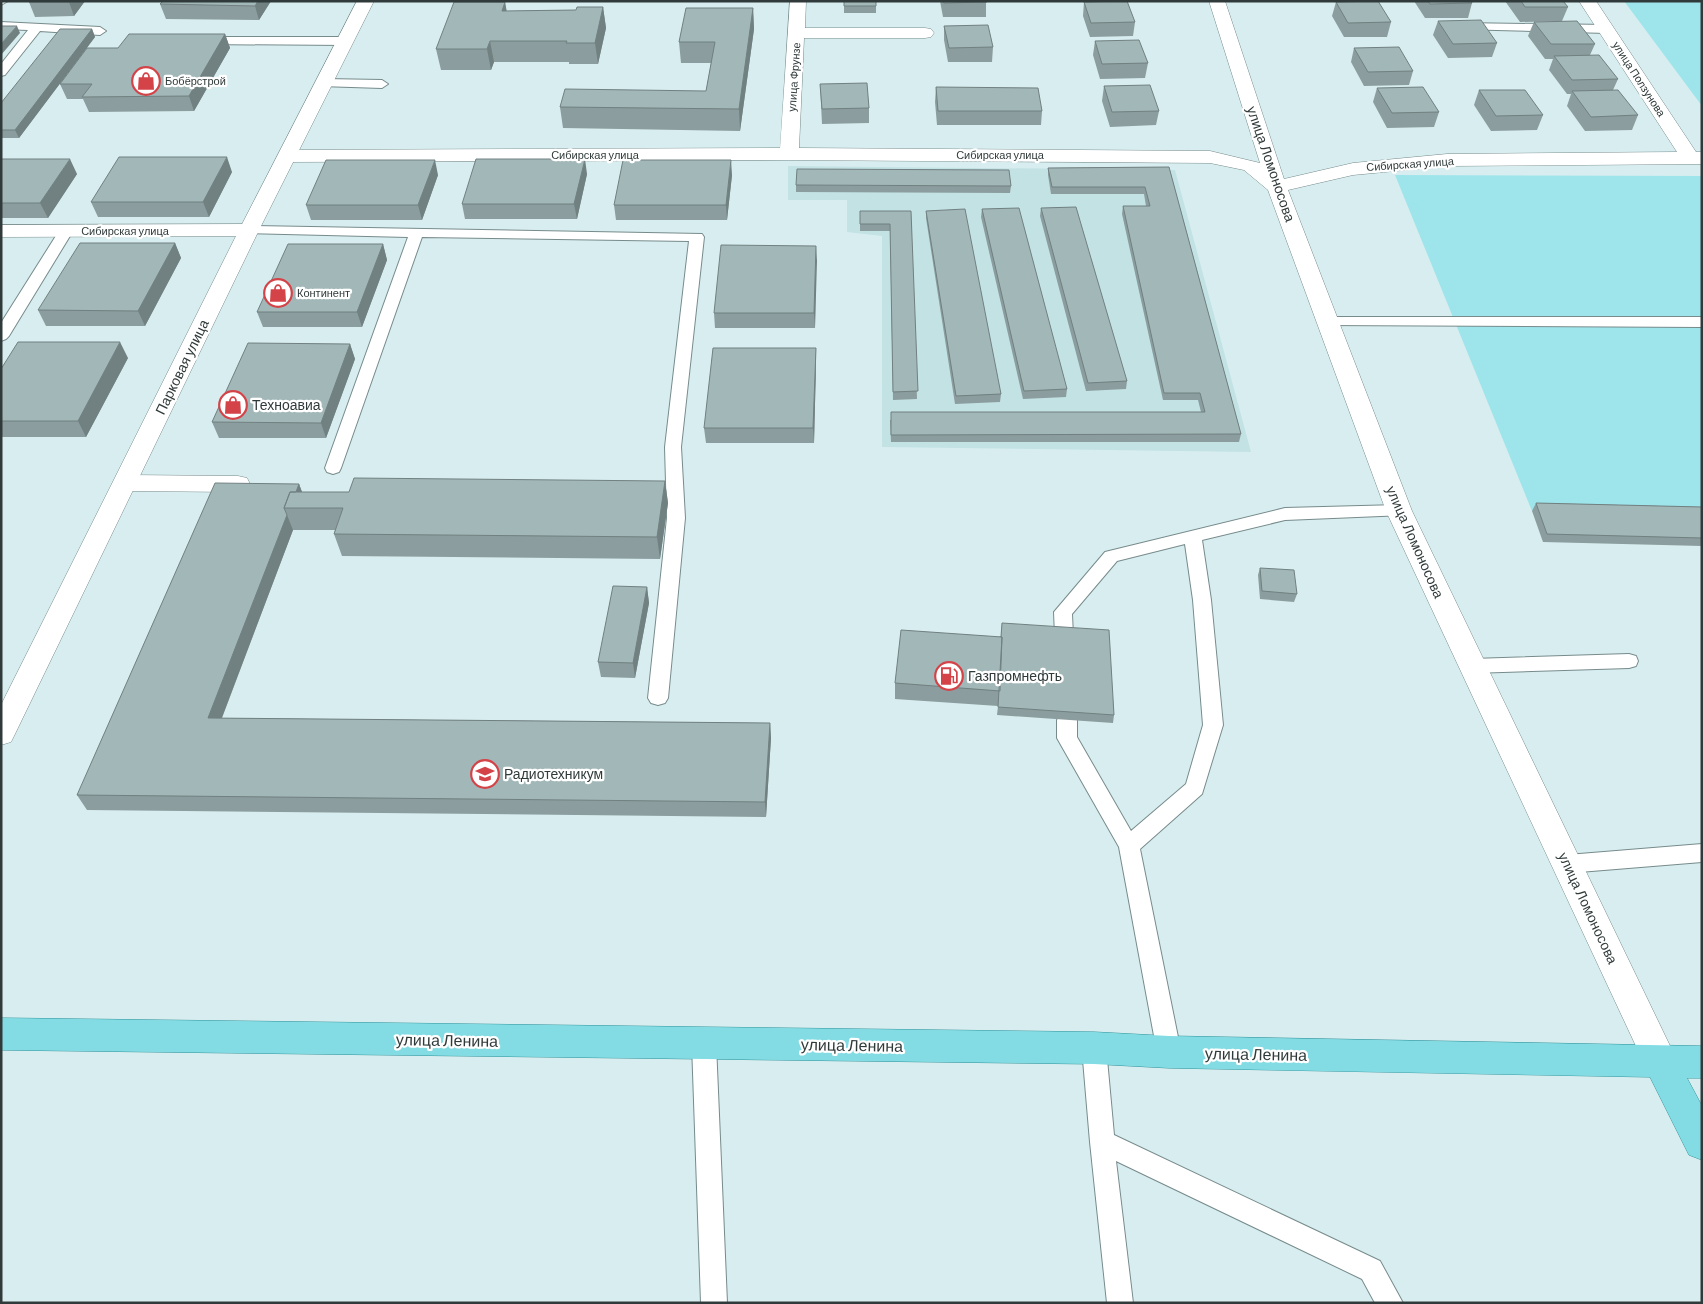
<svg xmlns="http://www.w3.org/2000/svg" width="1703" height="1304" font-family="Barlow,sans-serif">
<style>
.built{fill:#c3e2e4}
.green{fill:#9ee5eb}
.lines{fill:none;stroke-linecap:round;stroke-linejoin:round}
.lane-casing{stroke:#778b8c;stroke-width:2}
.street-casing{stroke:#778b8c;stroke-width:1}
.secondary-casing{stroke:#778b8c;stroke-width:1}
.primary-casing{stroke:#31949c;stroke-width:1}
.lane{fill:#fff;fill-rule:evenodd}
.street{fill:#fff;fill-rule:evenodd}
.secondary{fill:#fff;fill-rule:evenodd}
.primary{fill:#83dce3;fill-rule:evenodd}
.wall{fill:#8b9d9e}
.shaded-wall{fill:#718081}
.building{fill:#a2b7b8;stroke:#718081}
.labels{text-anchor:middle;stroke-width:4.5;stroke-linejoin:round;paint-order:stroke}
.far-street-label{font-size:11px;fill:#313a3a;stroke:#fff}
.far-poi-label{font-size:11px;fill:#313a3a;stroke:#fff;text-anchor:start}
.street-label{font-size:14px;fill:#313a3a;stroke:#fff}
.poi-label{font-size:14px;fill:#313a3a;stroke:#fff;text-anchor:start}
.near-street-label{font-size:16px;fill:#313a3a;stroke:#fff}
</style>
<rect width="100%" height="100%" fill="#d8edef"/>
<!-- built -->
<path class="built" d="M788 166 1175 170 1251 452 882 447V236L847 232V200H788Z"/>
<!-- green -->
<path class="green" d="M1624 1H1702V106Z
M1395 175 1702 176V515L1532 511Z"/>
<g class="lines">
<defs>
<path id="lane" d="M1 1H8L1 5Z
M1 22 100 27 106 31 100 35 40 31 5 75 1 76V64L28 30 1 29Z
M1461 23 1607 25 1613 29 1607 33 1457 29 1455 27 1457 25Z
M203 37H346L352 41 346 45 199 44 197 41 199 38Z
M324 79 382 80 388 84 382 88 320 86 318 83Z
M249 226 702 234 704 237 681 447 685 518 668 698 665 703 658 705 651 703 648 698 667 518 665 447 689 241 422 237 341 468 339 472 333 474 327 472 325 468 408 237 244 233 242 230Z
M66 227 73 231 9 336 6 339 1 341V323L59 231Z
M1328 317H1702V327L1323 325 1320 322 1323 319Z
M1399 505 1405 507 1408 511 1405 515 1285 520 1202 540 1211 600 1223 725 1202 794 1140 849 1181 1052 1177 1060 1169 1063 1161 1060 1157 1052 1119 847 1057 738V720L1060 715 1067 712 1074 715 1077 720V737L1131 831 1186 784 1203 725 1193 600 1185 544 1117 561 1072 614 1073 636 1071 641 1064 643 1057 641 1055 636 1054 612 1105 552 1285 508Z
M1629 654 1636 656 1638 661 1636 666 1629 668 1472 673 1465 671 1463 666 1465 661 1472 659Z
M1702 844V862L1567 873 1560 870 1556 864 1560 858 1567 855Z
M704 1033 712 1036 716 1044 727 1303H701L692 1044 696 1036Z
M1094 1037 1102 1040 1106 1048 1114 1135 1380 1261 1403 1303H1375L1362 1279 1116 1161 1133 1303H1107L1090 1142 1082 1048 1086 1040Z"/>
<path id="street" d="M790 1H806L805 28H925L931 29 934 33 931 37 925 38H804L799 148 1210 151 1260 163 1209 1H1225L1284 179 1353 163 1447 154 1677 152 1579 1H1596L1696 152H1702V164L1447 166 1353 175 1288 190 1412 511 1673 1052 1678 1063 1673 1074 1661 1079 1649 1074 1386 511 1268 190 1244 170 1210 163 789 160 288 162 281 160 278 156 281 152 288 150 780 148Z
M249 224 256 226 259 230 256 234 249 236 1 237V225Z
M125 475 238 476 247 478 250 484 247 490 238 492 125 491 116 489 113 483 116 477Z"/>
<path id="secondary" d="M357 1H374L259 230 15 734 11 742 1 745V705L239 230Z"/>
<path id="primary" d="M1 1018 1094 1032 1169 1036 1702 1046V1078H1687L1702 1106V1160L1689 1155 1650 1077 1169 1068 1094 1064 1 1050Z"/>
</defs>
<!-- lane casing -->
<use href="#lane" class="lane-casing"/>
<!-- street casing -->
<use href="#street" class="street-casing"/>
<!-- secondary casing -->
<use href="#secondary" class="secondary-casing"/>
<!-- primary casing -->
<use href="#primary" class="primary-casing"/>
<!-- lane -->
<use href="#lane" class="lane"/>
<!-- street -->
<use href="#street" class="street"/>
<!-- secondary -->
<use href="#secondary" class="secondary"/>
<!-- primary -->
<use href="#primary" class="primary"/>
</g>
<!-- wall -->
<path class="wall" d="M85 1 74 16 35 17 29 2Z
M163 1H271L259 20 166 19 160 4Z
M844 1H876V13H844Z
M940 1H986V17H943Z
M1414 1H1471L1472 3 1468 18H1425Z
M1505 1H1563L1568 7 1562 21 1520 22Z
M505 2 506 11 576 10 603 7 606 28 598 64H569V62H494L491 70H441L436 49Z
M1084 2 1135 22 1133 36 1090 37 1083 16Z
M1336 2 1391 22 1387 37H1344L1332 16Z
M753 8 754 29 740 131 563 128 560 107 706 91 711 63H681L679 42Z
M1438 21 1497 43 1492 57 1448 58 1433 35Z
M1534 22 1595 44 1590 55 1618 79 1613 90 1638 115 1632 130 1585 131 1567 106 1571 94H1567L1549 70 1553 59H1545L1528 36Z
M944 26 993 47 992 62H948L944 40Z
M92 29 95 37 19 138H1V103Z
M225 34 230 48 194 111 89 112 83 99H67L60 84 118 48Z
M1095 41 1148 63 1145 78 1100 79 1093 55Z
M1354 48 1413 71 1409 85 1364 86 1351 62Z
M820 84 869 108V123L822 124Z
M1104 86 1159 111 1156 125 1110 127 1102 101Z
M936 87 1042 111 1041 125H937L935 102Z
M1377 88 1439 112 1434 127 1387 128 1373 102Z
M1479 90 1543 115 1537 130 1491 131 1474 105Z
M1 159 77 174 48 218H1Z
M1169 167 1241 434 1239 442H891L890 420 1201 412 1198 400H1163L1122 214 1123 206H1146L1144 194H1051L1048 175V168Z
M232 172 209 217H98L91 202Z
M587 174 577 219H465L462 204Z
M438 175 422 220H311L306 205Z
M732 175 727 220H616L614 205Z
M796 185 1011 186 1010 193 796 192Z
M1041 208 1127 381 1126 389 1086 391 1040 216Z
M982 209 1067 389 1066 397 1023 399 981 217Z
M860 211H911L917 399 893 400 890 231H860Z
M926 211 1001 394 1000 402 955 404 926 218Z
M175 243 181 258 145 326H46L38 310Z
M383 244 387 260 362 327H263L257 312Z
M816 246 815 328H715L714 313Z
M350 344 355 359 326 438H219L212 422Z
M816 348V364L814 443H706L704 428Z
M128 358 86 437H1V369Z
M665 481 668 503 660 559 342 556 334 534 335 530H293L222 718 770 723 771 738 766 817 87 810 77 795 299 484 302 492H349Z
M1536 503 1702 507V546L1543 542 1532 511Z
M1260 568 1297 594 1294 602 1260 599 1258 575Z
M647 587 649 603 635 678 601 677 598 662Z
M1002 623 1114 715 1113 723 997 715 998 706 895 699V683L1001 636Z"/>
<!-- shaded-wall -->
<path class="shaded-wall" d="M69 1H85L74 16 69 2Z
M258 1H271L259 20 255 6Z
M505 2 509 23 502 11Z
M603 7 606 28 598 64 595 43Z
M753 8 754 29 740 131 739 109Z
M17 26 20 33 1 55V44Z
M92 29 95 37 19 138 15 130Z
M225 34 230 48 194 111 189 96Z
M490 41 494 62 491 70 487 49Z
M227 157 232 172 209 217 203 202Z
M70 159 77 174 48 218 40 203Z
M585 159 587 174 577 219 574 204Z
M435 160 438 175 422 220 418 205Z
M731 160 732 175 727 220 726 205Z
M175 243 181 258 145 326 138 311Z
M383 244 387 260 362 327 357 312Z
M816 246 817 261 815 328 814 313Z
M120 342 128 358 86 437 78 421Z
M350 344 355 359 326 438 321 423Z
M816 348V364L814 443 813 428Z
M665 481 668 503 660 559 657 537Z
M299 484 305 500 290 508Z
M287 515 293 530 216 733 208 718Z
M647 587 649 603 635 678 633 663Z
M770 723 771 738 766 817 765 802Z"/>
<!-- building -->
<path class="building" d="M30 1H69V2H29Z
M163 1H258L255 6 160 4Z
M844 1H876V6H844Z
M943 1H986L987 2 944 3Z
M1127 1 1135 22 1091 23 1084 2Z
M1378 1 1391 22 1348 23 1336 2Z
M1428 1H1471L1472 3 1430 4Z
M1521 1H1563L1568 7H1525Z
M454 2H505L502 11 576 10 577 7H603L595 43H566L567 41H490L487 49H436Z
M686 8H753L739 109 560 107 565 89 706 91 715 42H679Z
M1481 20 1497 43 1453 44 1438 21Z
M1577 21 1595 44H1551L1534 22Z
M988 25 993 47 949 48 944 26Z
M1 26H17L1 44Z
M60 29H92L15 130H1V103Z
M129 34H225L189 96 82 97 92 84H60L87 48H118Z
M1139 40 1148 63 1102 64 1095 41Z
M1399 47 1413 71 1368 72 1354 48Z
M1599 55 1618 79 1572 80 1554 56Z
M867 83 869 108 822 109 820 84Z
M1150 85 1159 111 1112 112 1104 86Z
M936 87 1038 88 1042 111H938Z
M1423 87 1439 112 1392 113 1377 88Z
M1479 90H1525L1543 115 1496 116Z
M1618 90 1638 115 1591 117 1572 91Z
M119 157H227L203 202H91Z
M1 159H70L40 203H1Z
M476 159H585L574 204H462Z
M326 160H435L418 205H306Z
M623 160H731L726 205H614Z
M1169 167 1241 434 891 435V412H1205L1200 393H1164L1123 206H1150L1145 187H1052L1048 168Z
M797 169 1009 170 1011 186 796 185Z
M1076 207 1127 381 1088 383 1041 208Z
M1019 208 1067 389 1024 391 982 209Z
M965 209 1001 394 956 396 926 211Z
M860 211H911L918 391 893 392 890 224H860Z
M80 243H175L138 311 38 310Z
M288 244H383L357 312H257Z
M721 245 816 246 814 313H714Z
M18 342H120L78 421H1V369Z
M248 343 350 344 321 423 212 422Z
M713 348H816L813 428H704Z
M354 478 665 481 657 537 334 534 343 508H284L290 492H349Z
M215 483 299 484 296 492H290L284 508 287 515 208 718 770 723 765 802 77 795Z
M1536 503 1702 507V538L1547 534Z
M1260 568 1294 570 1297 594 1262 591Z
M613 586 647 587 633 663 598 662Z
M1002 623 1109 630 1114 715 998 707 1002 637H1001Z
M901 630 1002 637 1000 691 895 683Z"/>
<!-- icons -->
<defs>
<symbol id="shop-ring" viewBox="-11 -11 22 22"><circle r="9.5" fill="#fff" stroke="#d34348" stroke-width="1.5"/><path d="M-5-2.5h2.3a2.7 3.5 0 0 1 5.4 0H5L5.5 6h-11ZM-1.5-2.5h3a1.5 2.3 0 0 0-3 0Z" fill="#d34348"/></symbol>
<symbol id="fuel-ring" viewBox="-11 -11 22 22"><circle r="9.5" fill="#fff" stroke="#d34348" stroke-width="1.5"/><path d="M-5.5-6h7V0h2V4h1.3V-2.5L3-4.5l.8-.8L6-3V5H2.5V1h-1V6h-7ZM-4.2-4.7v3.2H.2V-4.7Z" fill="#d34348"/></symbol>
<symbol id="university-ring" viewBox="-11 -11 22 22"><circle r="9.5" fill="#fff" stroke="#d34348" stroke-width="1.5"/><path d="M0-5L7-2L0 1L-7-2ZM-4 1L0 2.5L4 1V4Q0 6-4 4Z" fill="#d34348"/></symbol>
</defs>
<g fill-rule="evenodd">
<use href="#shop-ring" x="130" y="65" width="32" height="32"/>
<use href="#shop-ring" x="262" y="277" width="32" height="32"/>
<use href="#shop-ring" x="217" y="389" width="32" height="32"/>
<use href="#fuel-ring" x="933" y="660" width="32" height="32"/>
<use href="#university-ring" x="469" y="758" width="32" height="32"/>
</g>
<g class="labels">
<!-- far-street labels -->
<g class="far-street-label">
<text transform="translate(794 77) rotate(-86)" y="4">улица Фрунзе</text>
<text transform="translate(1639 79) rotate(57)" y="4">улица Ползунова</text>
<text x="595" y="159">Сибирская улица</text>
<text x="1000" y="159">Сибирская улица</text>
<text transform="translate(1410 164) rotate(-4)" y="4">Сибирская улица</text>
<text x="125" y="235">Сибирская улица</text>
</g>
<!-- far-poi labels -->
<g class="far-poi-label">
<text x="165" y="85">Бобёрстрой</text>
<text x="297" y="297">Континент</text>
</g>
<!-- street labels -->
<g class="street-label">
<text transform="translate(1271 164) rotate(71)" y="5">улица Ломоносова</text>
<text transform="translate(182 367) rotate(-64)" y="5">Парковая улица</text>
<text transform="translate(1415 542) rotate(66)" y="5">улица Ломоносова</text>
<text transform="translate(1588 908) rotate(65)" y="5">улица Ломоносова</text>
</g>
<!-- poi labels -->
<g class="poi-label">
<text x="252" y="410">Техноавиа</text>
<text x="968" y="681">Газпромнефть</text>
<text x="504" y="779">Радиотехникум</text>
</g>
<!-- near-street labels -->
<g class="near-street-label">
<text transform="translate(447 1040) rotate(1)" y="6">улица Ленина</text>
<text transform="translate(852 1045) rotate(1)" y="6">улица Ленина</text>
<text transform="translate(1256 1054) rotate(1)" y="6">улица Ленина</text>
</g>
</g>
<!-- border -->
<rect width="1703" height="1304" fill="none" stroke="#313a3a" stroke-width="5"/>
</svg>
